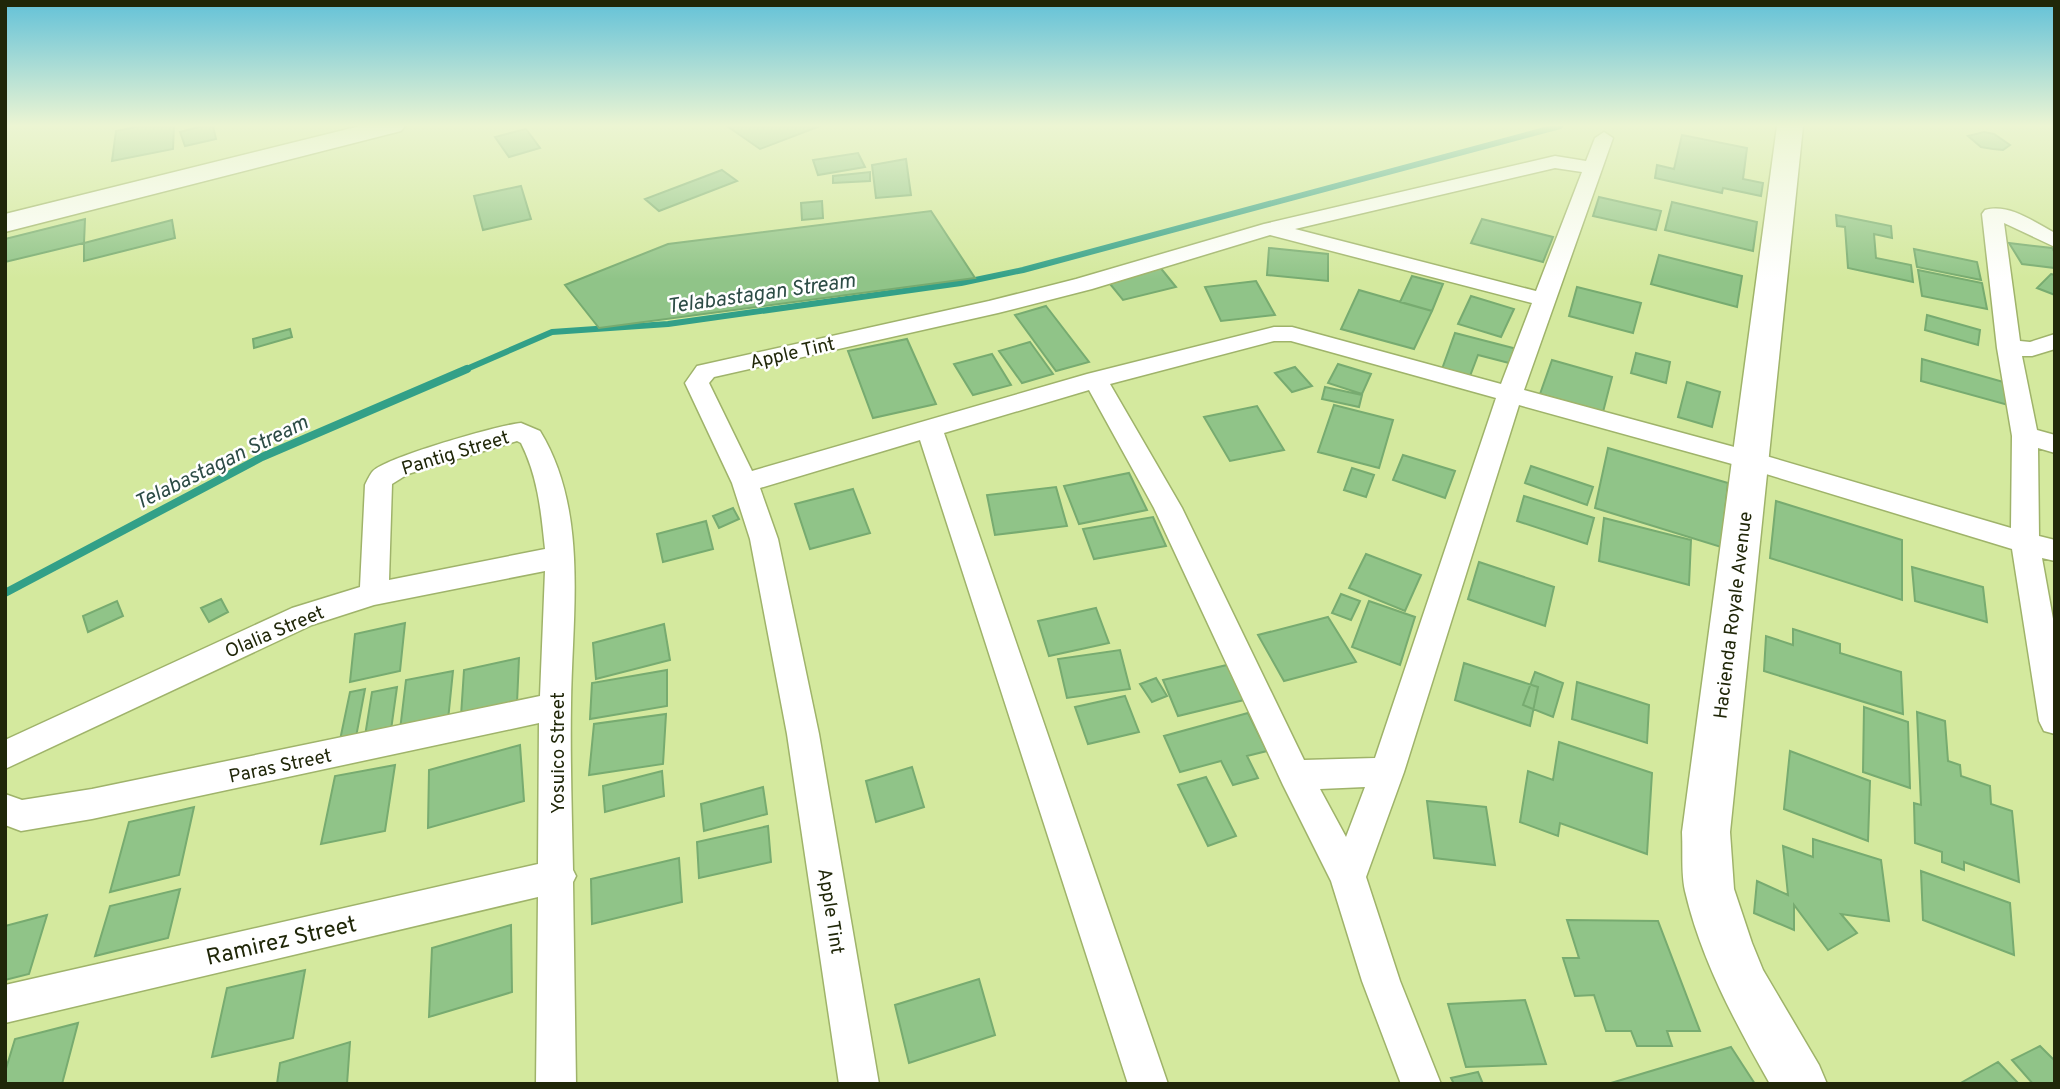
<svg xmlns="http://www.w3.org/2000/svg" width="2060" height="1089" font-family="Overpass,sans-serif">
<style>
.lines{fill:none;stroke-linecap:round;stroke-linejoin:round}
.stream-far1{stroke:#32a088;stroke-width:6}
.stream{stroke:#32a088;stroke-width:8}
.building{fill:#90c488;stroke:#77ab70;stroke-width:2}
.street-casing{stroke:#9fb36a;stroke-width:3}
.secondary-casing{stroke:#9fb36a;stroke-width:3}
.highway-casing{stroke:#9fb36a;stroke-width:3}
.street{fill:#fff;fill-rule:evenodd}
.secondary{fill:#fff;fill-rule:evenodd}
.highway{fill:#fff;fill-rule:evenodd}
.labels{text-anchor:middle;stroke-width:5;stroke-linejoin:round;paint-order:stroke}
.street-label{font-size:19px;fill:#202709;stroke:#fff}
.water-label{font-size:21px;font-style:italic;fill:#2d4c46;stroke:#fff}
.near-street-label{font-size:23px;fill:#202709;stroke:#fff}
</style>
<rect width="100%" height="100%" fill="#d4e99e"/>
<g class="lines">
<!-- stream-far1 -->
<path class="stream-far1" d="M462 371 552 332 668 324 961 283 1023 270 1560 126"/>
<!-- stream -->
<path class="stream" d="M5 593 262 457 467 369"/>
</g>
<!-- building -->
<path class="building" d="M140 126H174L173 149 112 161 116 131Z
M202 126H213L216 139 185 146 180 132Z
M727 126H820L760 149Z
M526 129 540 148 509 157 495 137Z
M1984 132 1994 134 2010 145 2003 150 1993 149 1981 147 1968 136Z
M1682 135 1747 148 1743 179 1763 183 1761 196 1723 188 1722 193 1655 178 1657 165 1674 169Z
M858 153 865 167 818 175 813 160Z
M906 159 911 195 876 198 872 165Z
M722 170 737 181 659 211 645 199Z
M870 172V181L833 183V176Z
M521 186 531 219 483 230 474 196Z
M1599 197 1661 211 1656 230 1593 216Z
M822 201 823 218 802 220 801 203Z
M1672 202 1757 222 1753 251 1665 230Z
M931 211 975 278 599 328 565 285 668 244Z
M1836 215 1891 226 1892 238 1874 234 1876 258 1911 265 1913 282 1848 268 1845 227 1837 226Z
M85 219 84 243 5 262V239Z
M1482 219 1553 237 1543 262 1471 243Z
M172 220 175 238 84 261V243Z
M2009 243 2052 248 2055 253V268L2022 264Z
M1269 248 1328 254V281L1267 275Z
M1914 249 1977 262 1981 280 1917 267Z
M1659 255 1742 276 1737 307 1651 284Z
M1159 266 1176 287 1123 300 1106 279Z
M1918 270 1982 283 1987 309 1922 296Z
M2051 274 2055 275V295L2037 288Z
M1412 276 1443 284 1432 311 1400 302Z
M1256 281 1275 315 1221 321 1205 287Z
M1577 287 1641 303 1633 333 1569 316Z
M1359 290 1432 311 1414 349 1341 329Z
M1471 296 1514 309 1501 337 1458 324Z
M1046 306 1089 362 1056 371 1015 315Z
M1927 315 1980 330 1978 345 1925 330Z
M290 329 292 337 254 348 253 339Z
M1455 333 1517 349 1513 364 1478 355 1470 376 1442 369Z
M907 339 936 404 873 418 848 351Z
M1030 342 1053 374 1022 383 999 351Z
M1636 353 1670 362 1666 383 1631 373Z
M992 354 1011 385 973 395 954 364Z
M1922 359 2007 383 2008 405 1921 381Z
M1552 360 1612 377 1603 412 1540 394Z
M1338 364 1371 374 1362 394 1328 383Z
M1295 367 1312 386 1292 392 1275 373Z
M1687 382 1720 392 1712 427 1678 417Z
M1325 387 1362 395 1359 407 1322 399Z
M1334 405 1393 420 1379 468 1318 452Z
M1257 406 1284 450 1230 461 1204 417Z
M1608 448 1728 483 1721 547 1595 508Z
M1403 455 1455 471 1445 498 1393 480Z
M1531 466 1593 487 1587 505 1525 483Z
M1352 468 1374 475 1366 497 1344 490Z
M1129 473 1147 510 1079 524 1064 486Z
M1056 487 1067 526 995 535 987 495Z
M853 489 870 533 810 549 795 504Z
M1524 496 1594 518 1587 544 1517 521Z
M1776 501 1902 540V600L1770 558Z
M733 508 739 519 719 528 713 516Z
M1153 517 1166 546 1094 559 1083 529Z
M1604 518 1691 540 1689 585 1599 561Z
M706 521 713 549 663 562 657 534Z
M1366 554 1421 575 1405 611 1349 588Z
M1479 562 1554 587 1545 626 1468 599Z
M1912 567 1983 587 1987 622 1915 601Z
M1341 594 1360 601 1351 620 1332 613Z
M221 599 228 612 209 622 201 608Z
M117 601 123 616 88 632 83 616Z
M1369 601 1415 617 1400 665 1352 647Z
M1096 608 1109 643 1049 656 1038 621Z
M1328 617 1356 662 1284 681 1258 635Z
M405 623 400 671 350 682 355 634Z
M664 624 670 660 596 679 593 643Z
M1793 629 1840 644V653L1901 672 1903 714 1764 671 1766 636 1793 645Z
M1120 650 1130 689 1067 698 1058 659Z
M519 658 517 703 461 716 464 670Z
M1464 663 1538 687 1530 726 1455 700Z
M1227 665 1244 700 1178 716 1163 680Z
M667 670V706L590 719 592 683Z
M453 671 448 720 400 730 406 680Z
M1535 672 1563 683 1553 717 1523 705Z
M1156 678 1167 696 1152 702 1140 684Z
M1577 682 1649 705 1647 743 1572 719Z
M397 687 391 730 365 736 372 692Z
M365 689 356 737 340 740 350 692Z
M1125 696 1139 732 1088 744 1075 707Z
M1864 707 1908 722 1910 788 1863 772Z
M1917 712 1945 721 1948 761 1960 765 1961 776 1990 786 1991 804 2012 811 2019 882 1964 862V870L1942 862V852L1915 843 1914 803 1921 805Z
M1248 713 1267 751 1247 756 1258 778 1233 785 1221 761 1180 772 1164 736Z
M666 714 663 764 589 775 594 724Z
M1559 742 1652 773 1647 854 1560 823 1558 836 1520 822 1528 771 1553 780Z
M520 745 524 801 428 828 429 770Z
M1790 751 1870 781 1868 841 1784 809Z
M395 765 385 831 321 844 335 776Z
M912 767 924 807 876 822 866 781Z
M662 771 664 796 605 812 603 786Z
M1206 777 1236 836 1208 846 1178 785Z
M763 787 767 814 704 831 701 804Z
M1427 801 1486 807 1495 865 1434 858Z
M194 807 179 875 110 892 129 822Z
M768 826 771 862 699 878 697 842Z
M1813 839 1881 860 1889 921 1841 914 1857 933 1828 950 1794 905V930L1754 913 1757 881 1788 895 1783 846 1813 857Z
M679 858 682 902 592 924 591 879Z
M1921 871 2010 903 2014 955 1923 920Z
M180 889 168 938 95 956 110 906Z
M47 915 29 974 5 980V926Z
M1567 920 1658 921 1700 1031H1667L1672 1046H1637L1631 1031H1606L1594 995 1575 996 1563 958H1579Z
M511 925 512 992 429 1017 432 948Z
M305 970 293 1038 212 1057 227 988Z
M979 979 995 1035 909 1063 895 1005Z
M1525 1000 1546 1064 1466 1067 1448 1004Z
M78 1023 62 1084H5V1072L15 1039Z
M350 1042 347 1084H277L280 1063Z
M2040 1046 2055 1061V1084H2033L2012 1060Z
M1731 1047 1755 1084 1611 1083Z
M1998 1062 2019 1084H1959Z
M1478 1072 1483 1084H1454L1451 1078Z"/>
<g class="lines">
<defs>
<path id="street" d="M1604 132 1613 138 1524 390 1749 451 2011 528 2012 436 1997 348 1982 214 1985 210C2009 203 2034 222 2055 233V247L2004 223 2020 341 2030 342 2055 334V349L2032 356H2022L2037 430 2055 435V453L2038 448 2039 536 2055 540V561L2042 558 2055 630V734L2044 731 2039 721 2012 549 1743 467 1519 405 1404 772 1366 877 1400 981 1441 1084H1401L1362 981 1331 881 1283 785 1154 508 1089 390 944 433 1168 1084H1128L920 440 760 488 778 539 819 734 879 1084H839L787 734 750 539 732 483 685 383 697 366 989 301 1076 279 1264 224 1555 156 1586 161 1595 138ZM1555 168 1582 172 1536 291 1295 229ZM1270 235 1532 303 1501 384 1292 327H1274L1087 374 752 471 709 383 714 377 998 313 1092 289ZM1274 341H1291L1496 398 1375 758 1304 760 1182 508 1110 384ZM1365 787 1346 837 1320 789Z
M521 423 540 431C589 511 572 614 571 704 570 759 572 815 573 870L576 876 573 882 576 1084H536L538 897 5 1023V985L538 864 539 723 92 819 21 831 5 825V794L22 800 92 789 540 696 545 571 374 605 312 625 5 769V740L292 608 360 587 365 485C367 481 370 474 373 471 388 457 499 425 521 423ZM517 441 521 443C538 477 541 511 545 549L389 580 392 484 408 474Z"/>
<path id="secondary" d="M1777 126H1803L1730 832 1734 889 1752 943 1763 970 1819 1065 1827 1084H1770C1735 1022 1701 960 1685 891 1681 873 1683 851 1682 832Z"/>
<path id="highway" d="M360 126H405L401 131 5 232V214Z"/>
</defs>
<!-- street casing -->
<use href="#street" class="street-casing"/>
<!-- secondary casing -->
<use href="#secondary" class="secondary-casing"/>
<!-- highway casing -->
<use href="#highway" class="highway-casing"/>
<!-- street -->
<use href="#street" class="street"/>
<!-- secondary -->
<use href="#secondary" class="secondary"/>
<!-- highway -->
<use href="#highway" class="highway"/>
</g>
<!-- sky -->
<linearGradient id="sky" x2="0" y2="1"><stop stop-color="#62c1d8"/><stop offset="0.45" stop-color="#ecf5d3"/><stop offset="1" stop-color="#ecf5d3" stop-opacity="0"/></linearGradient>
<rect width="2060" height="279" fill="url(#sky)"/>
<g class="labels">
<!-- street labels -->
<g class="street-label">
<text transform="translate(792 352) rotate(-13)" y="7">Apple Tint</text>
<text transform="translate(455 452) rotate(-17)" y="7">Pantig Street</text>
<text transform="translate(1732 615) rotate(-83)" y="7">Hacienda Royale Avenue</text>
<text transform="translate(274 631) rotate(-23)" y="7">Olalia Street</text>
<text transform="translate(557 753) rotate(-90)" y="7">Yosuico Street</text>
<text transform="translate(280 765) rotate(-12)" y="7">Paras Street</text>
<text transform="translate(832 911) rotate(81)" y="7">Apple Tint</text>
</g>
<!-- water labels -->
<g class="water-label">
<text transform="translate(761 293) rotate(-8)" y="7">Telabastagan Stream</text>
<text transform="translate(221 462) rotate(-26)" y="7">Telabastagan Stream</text>
</g>
<!-- near-street labels -->
<g class="near-street-label">
<text transform="translate(281 940) rotate(-13)" y="8">Ramirez Street</text>
</g>
</g>
<!-- border -->
<rect width="2060" height="1089" fill="none" stroke="#202709" stroke-width="14"/>
</svg>
